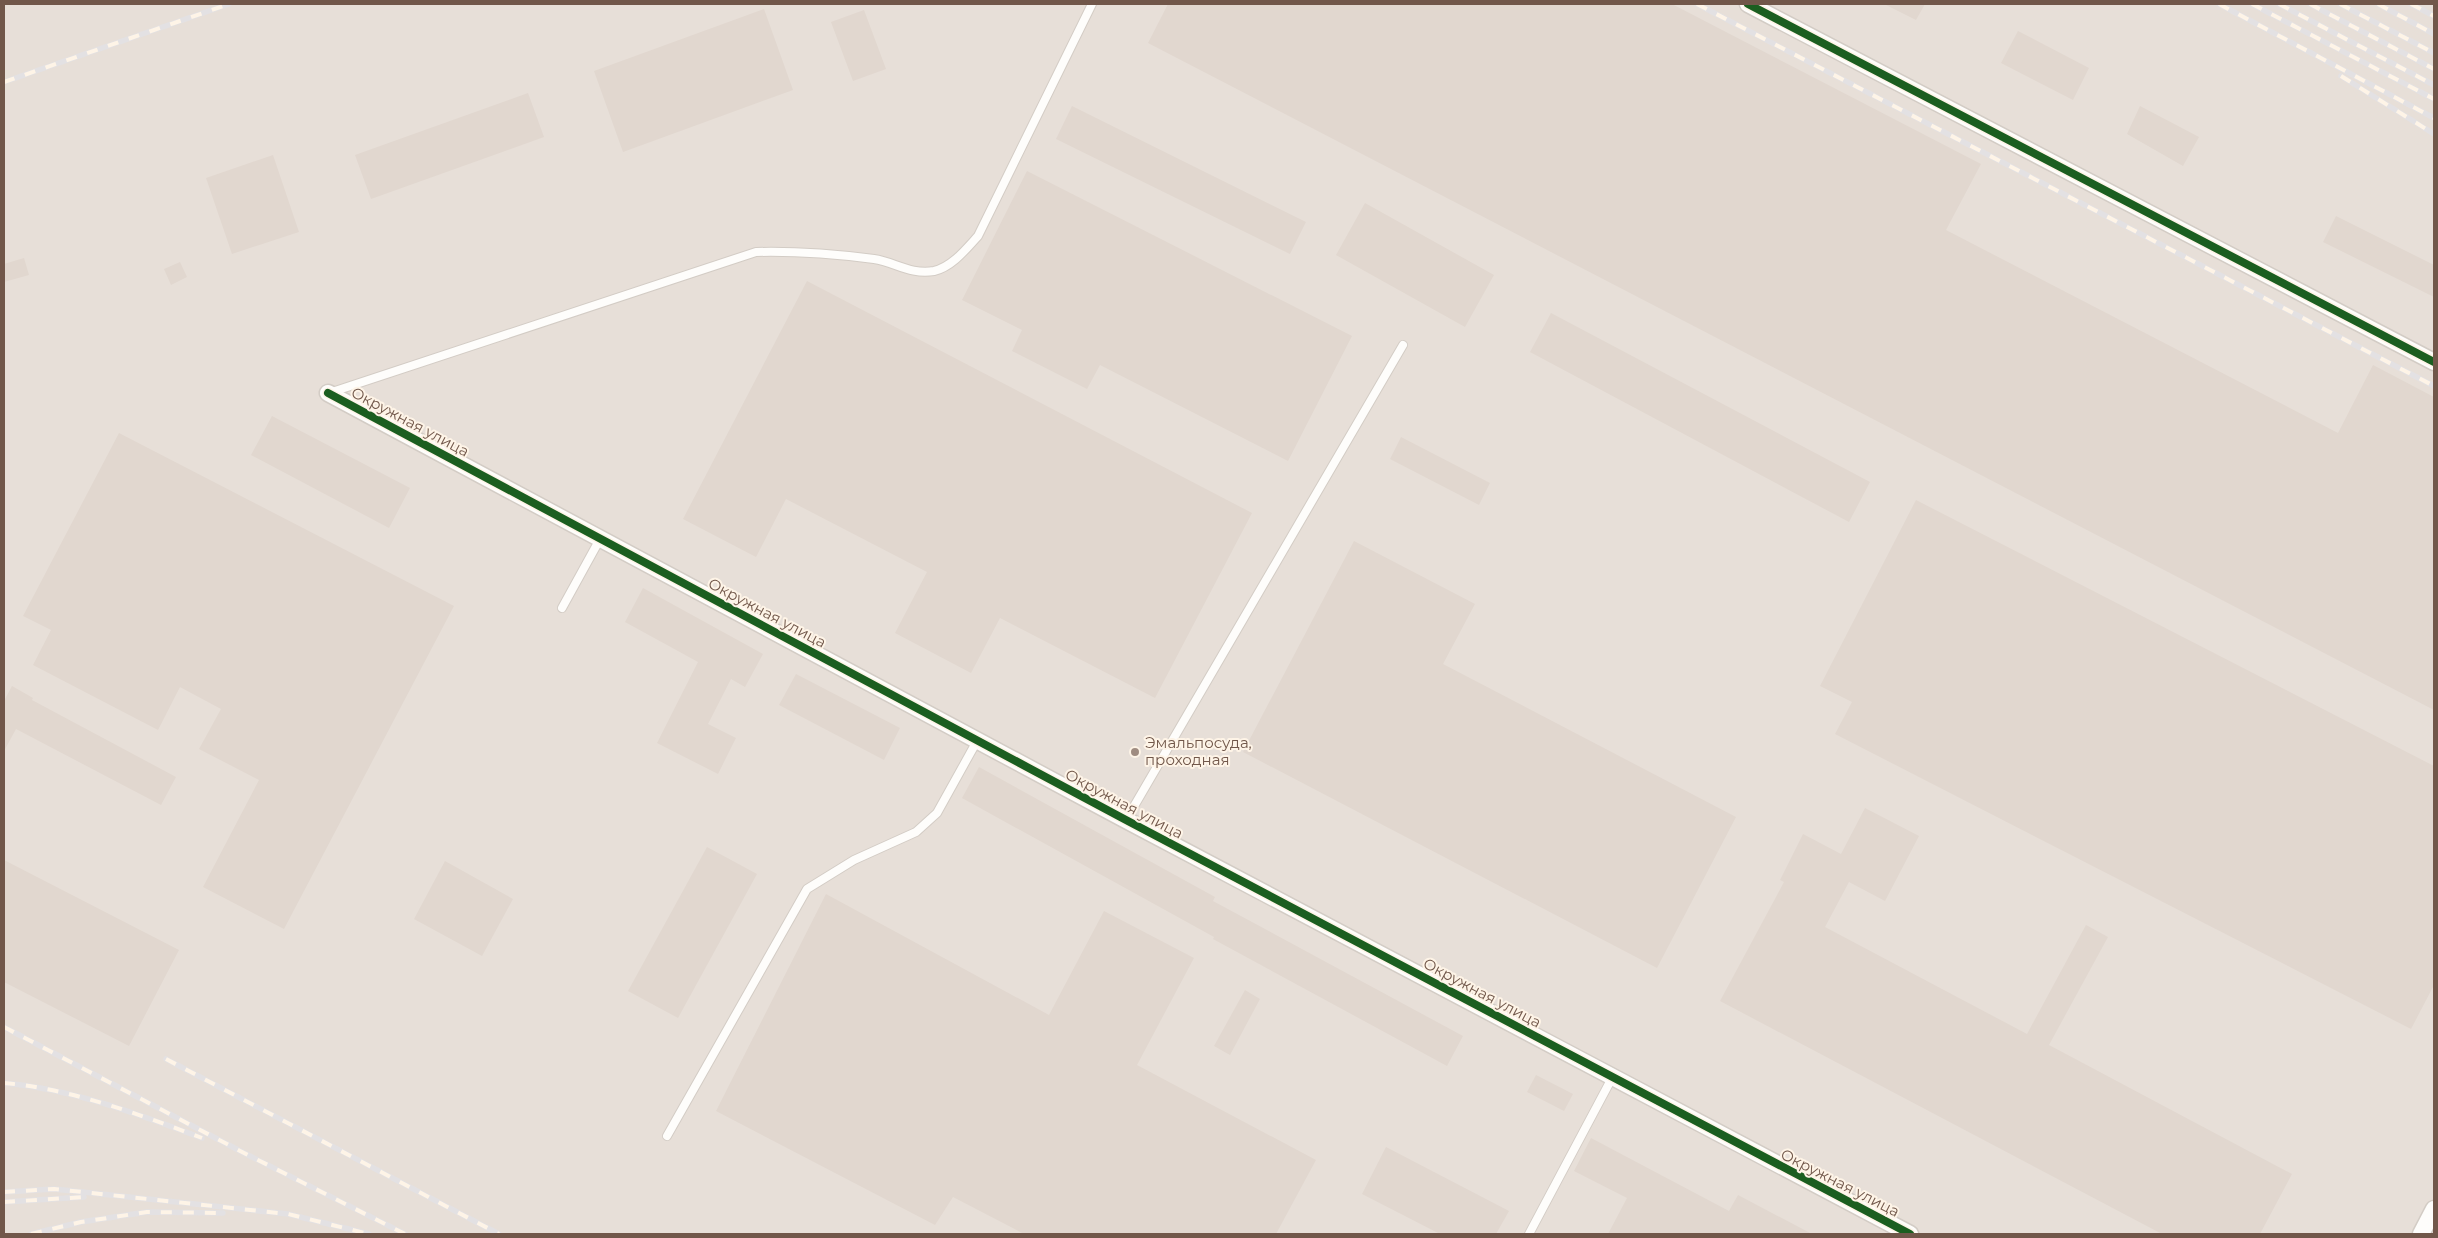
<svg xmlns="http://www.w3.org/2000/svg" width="2438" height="1238" font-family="Montserrat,sans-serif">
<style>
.industrial{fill:#e7dfd8}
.building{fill:#e1d7cf}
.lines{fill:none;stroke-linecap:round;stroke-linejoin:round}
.lane-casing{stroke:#d3ccc5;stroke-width:10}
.street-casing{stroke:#d3ccc5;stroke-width:19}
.lane{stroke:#fefdfb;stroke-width:8}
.street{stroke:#fefdfb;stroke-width:16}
.rail-casing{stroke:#e3e1e3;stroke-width:5.5}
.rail{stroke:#fef4e7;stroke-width:4;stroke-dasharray:11;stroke-linecap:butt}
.cycleway-casing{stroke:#fef4e7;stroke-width:11}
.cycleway{stroke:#1b5e20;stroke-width:8}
.poi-dot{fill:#9f8c81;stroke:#fef4e7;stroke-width:2}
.labels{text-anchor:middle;stroke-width:4;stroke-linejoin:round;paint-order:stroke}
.street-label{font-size:15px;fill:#71574a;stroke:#fef4e7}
.poi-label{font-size:15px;fill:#71574a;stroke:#fef4e7;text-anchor:start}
</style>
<rect width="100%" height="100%" fill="#f5efe7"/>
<!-- industrial -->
<path class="industrial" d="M4 4H2434V1234H4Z"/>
<!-- building -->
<path class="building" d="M1168 4H1672L1981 164 1946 230 2338 433 2373 365 2434 397V710L1148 43Z
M1884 4H1925L1916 20Z
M764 9 793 90 623 152 594 71Z
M864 10 886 69 853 81 831 22Z
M2018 31 2089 68 2073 100 2001 63Z
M528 93 544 137 371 199 355 155Z
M1072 106 1306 222 1290 254 1056 139Z
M2140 106 2199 137 2183 166 2127 134Z
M273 155 299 232 232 254 206 178Z
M1027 171 1352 336 1288 461 1100 365 1087 389 1012 351 1022 330 962 300Z
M1365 203 1494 275 1465 327 1336 255Z
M2336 216 2434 265V297L2323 242Z
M24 258 29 275 4 282V264Z
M180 262 187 277 171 285 164 269Z
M807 281 1252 513 1155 698 1000 618 971 673 895 633 927 572 786 499 756 557 683 519Z
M1551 313 1870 482 1849 522 1530 352Z
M272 416 410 488 389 528 251 455Z
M119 433 454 606 284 929 203 887 259 780 199 749 221 709 180 687 158 730 33 665 51 630 23 616Z
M1401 437 1490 483 1479 505 1390 459Z
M1916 500 2434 766V985L2411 1029 1835 734 1852 702 1820 686Z
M1354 541 1475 604 1443 664 1736 817 1657 968 1243 752Z
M643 588 763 654 745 687 731 679 708 724 736 738 718 774 657 743 698 662 625 622Z
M796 674 900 728 884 760 779 705Z
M12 686 33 698 32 700 176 777 161 805 16 729 4 751V701Z
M979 767 1215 897 1213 901 1463 1036 1447 1066 1213 939 1214 937 962 798Z
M1865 808 1919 836 1885 901 1849 882 1825 927 2027 1034 2086 925 2108 937 2049 1045 2292 1174 2260 1234H2162L1720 1001 1784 882 1780 880 1803 834 1841 854Z
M707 847 757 874 678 1018 628 991Z
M4 860 179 950 129 1046 4 982Z
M445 861 513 899 482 956 414 919Z
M826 894 1049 1015 1104 911 1194 958 1137 1065 1316 1160 1276 1234H1024L953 1197 935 1225 716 1111Z
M1245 990 1260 999 1230 1055 1214 1046Z
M1536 1075 1573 1094 1564 1111 1527 1092Z
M1591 1138 1729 1211 1738 1195 1812 1234H1608L1627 1198 1574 1171Z
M1386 1147 1509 1211 1496 1234H1440L1362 1194Z"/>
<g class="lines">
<defs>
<path id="lane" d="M329 393 756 252C796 251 835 254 874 259 895 262 910 275 934 271 952 267 966 249 978 236L1092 4
M562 608 600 539
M1126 820 1403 345
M667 1136 807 889 854 860 916 832 937 813 977 741
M1529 1234 1612 1078"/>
<path id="street" d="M1748 4 2434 362
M328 393 1126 820 1910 1234
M2421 1234 2434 1209"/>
</defs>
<!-- lane casing -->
<use href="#lane" class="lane-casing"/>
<!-- street casing -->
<use href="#street" class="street-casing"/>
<!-- lane -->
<use href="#lane" class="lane"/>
<!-- street -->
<use href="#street" class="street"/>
<defs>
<path id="rail" d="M1697 4 2434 386
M2219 4 2434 118
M2252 4 2434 99
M2279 4 2434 85
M2310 4 2434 69
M2340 4 2434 53
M2378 4 2434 34
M2411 4 2434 16
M2341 76 2434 134
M4 82 229 4
M4 1027 244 1153 405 1234
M166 1059 499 1234
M4 1083C72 1089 138 1114 202 1138
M4 1192 54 1189 288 1214 369 1234
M4 1202 84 1197
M31 1234 81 1222 147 1212 223 1213"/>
</defs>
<!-- rail casing -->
<use href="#rail" class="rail-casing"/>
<!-- rail -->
<use href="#rail" class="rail"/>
<defs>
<path id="cycleway" d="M1748 4 2434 362
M328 393 1126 820 1910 1234"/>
</defs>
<!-- cycleway casing -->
<use href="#cycleway" class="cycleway-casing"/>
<!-- cycleway -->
<use href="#cycleway" class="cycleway"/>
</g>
<!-- markers -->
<circle class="poi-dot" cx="1135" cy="752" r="5"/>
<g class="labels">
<!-- street labels -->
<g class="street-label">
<text transform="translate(410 422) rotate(28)" y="5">Окружная улица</text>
<text transform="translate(767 613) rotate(28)" y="5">Окружная улица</text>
<text transform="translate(1124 804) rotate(28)" y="5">Окружная улица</text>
<text transform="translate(1482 993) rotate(28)" y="5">Окружная улица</text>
<text transform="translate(1840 1183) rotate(27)" y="5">Окружная улица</text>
</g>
<!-- poi labels -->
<g class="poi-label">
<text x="1145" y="748">Эмальпосуда,<tspan x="1145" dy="17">проходная</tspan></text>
</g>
</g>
<!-- border -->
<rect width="2438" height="1238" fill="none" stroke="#71574a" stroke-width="10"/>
</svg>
